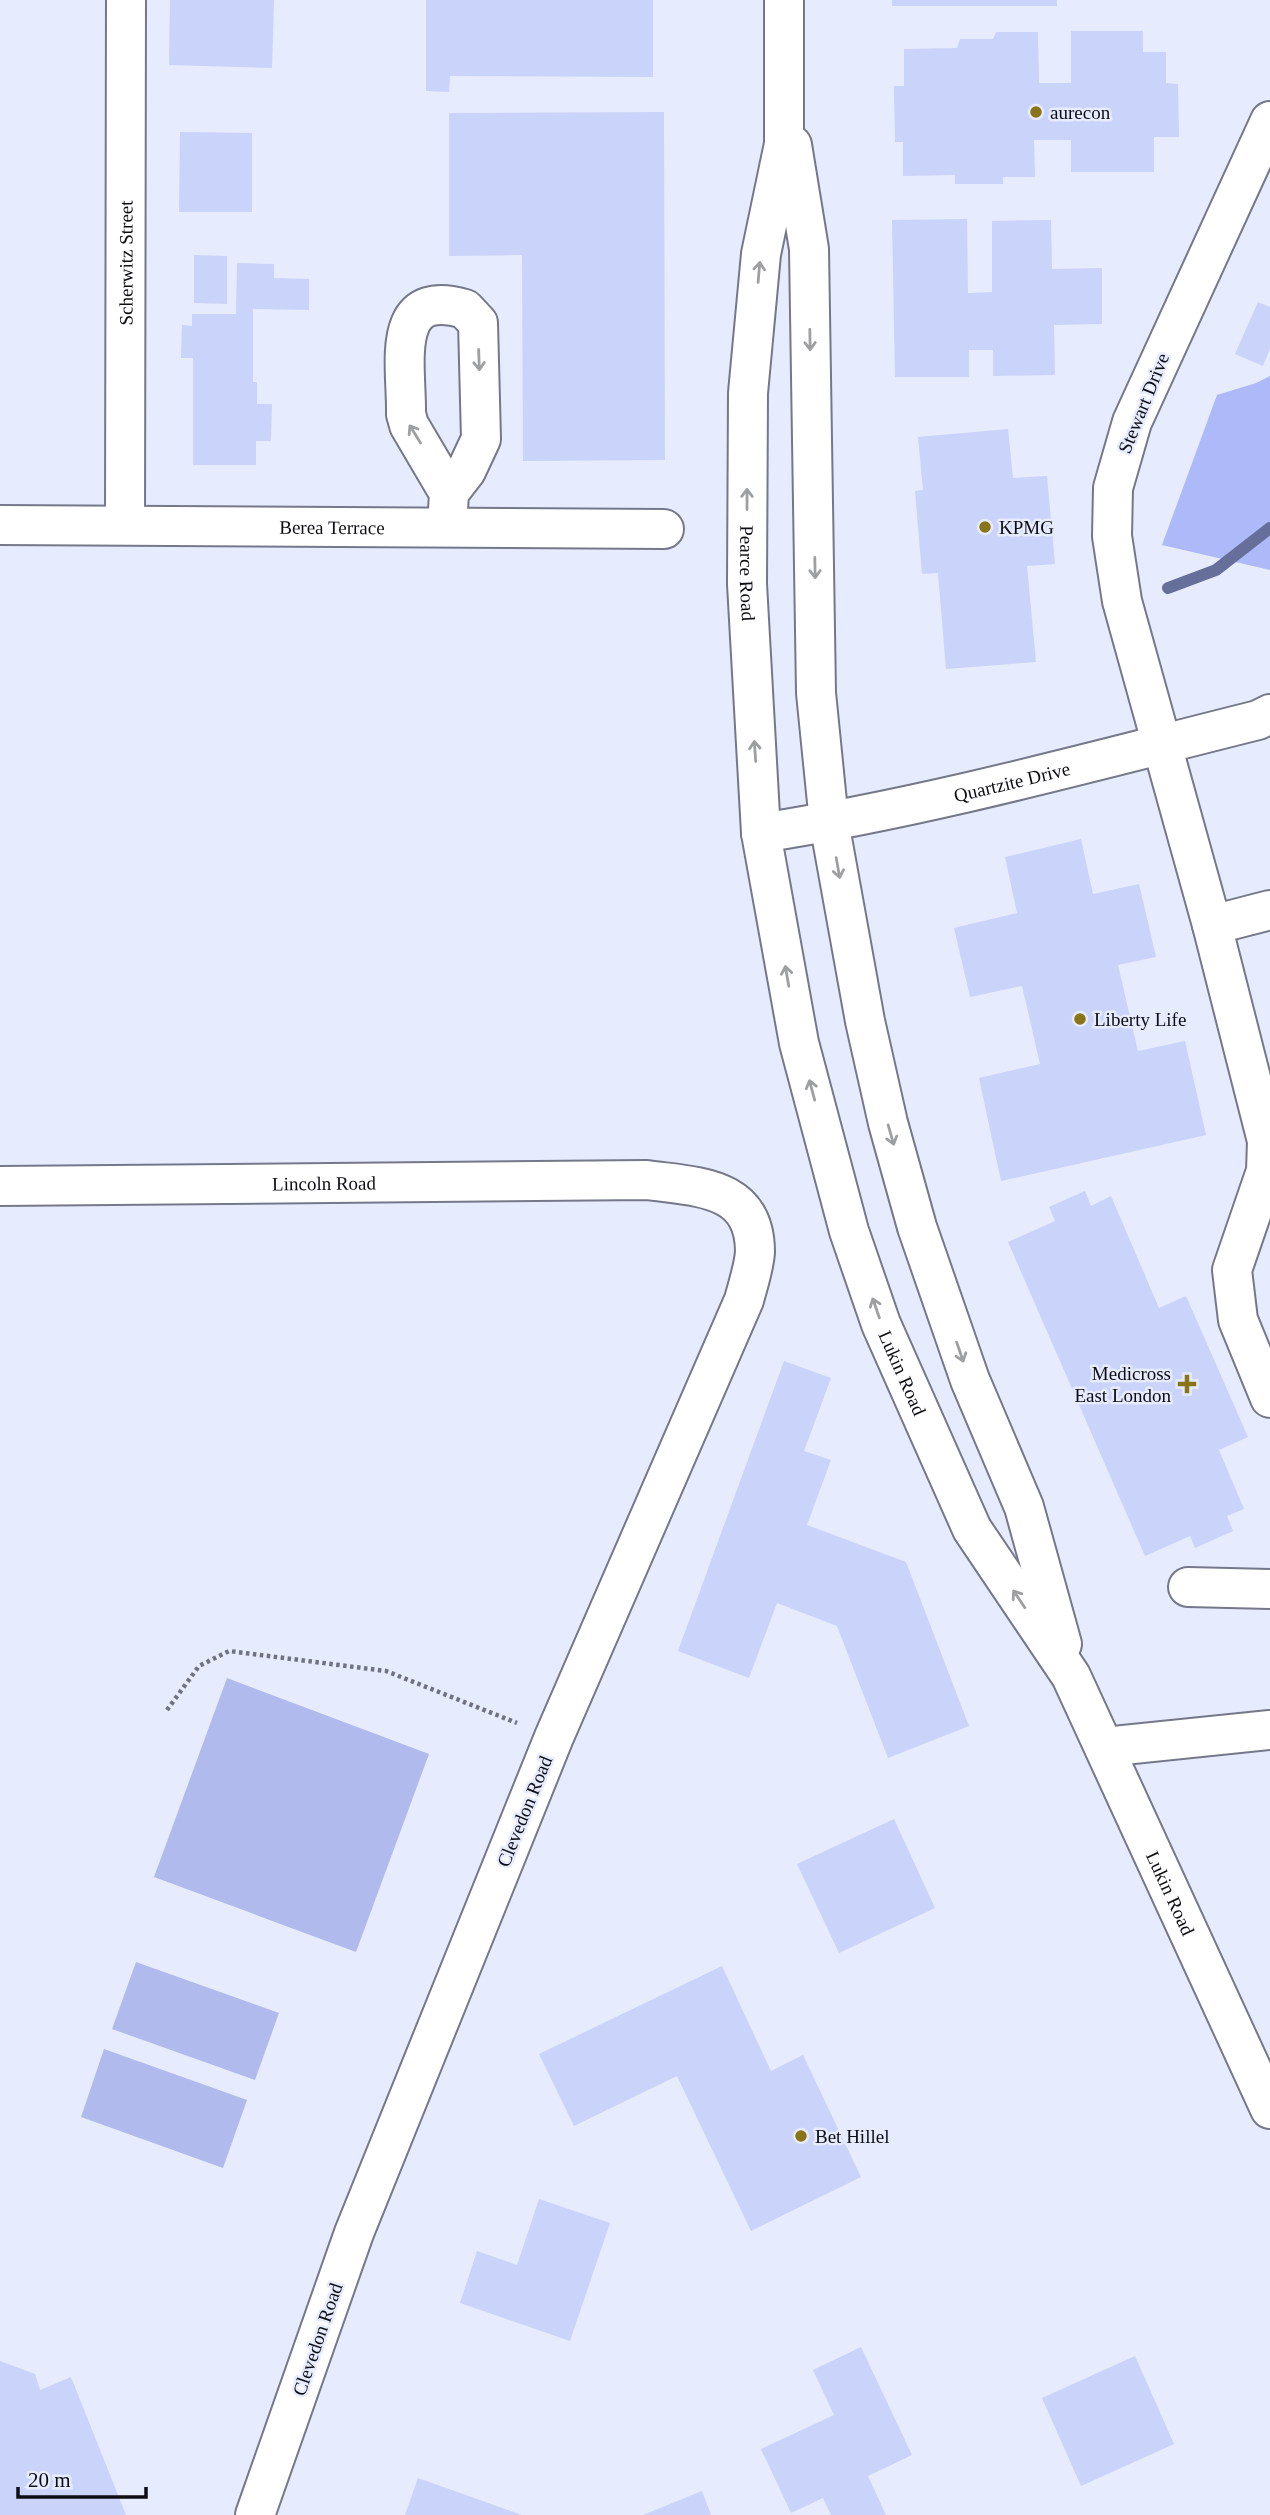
<svg xmlns="http://www.w3.org/2000/svg" width="1270" height="2515" font-family="Georgia,serif">
<style>
.green{fill:#b0baec}
.forest{fill:#adb9f9}
.lines{fill:none;stroke-linecap:round;stroke-linejoin:round}
.stream{stroke:#666e9a;stroke-width:12}
.building{fill:#cad3f9}
.minor-casing{stroke:#747889;stroke-width:42}
.major-casing{stroke:#747889;stroke-width:42}
.path{stroke:#70727e;stroke-width:4.5;stroke-dasharray:3.5 3.5;stroke-linecap:butt}
.minor{stroke:#fff;stroke-width:38}
.major{stroke:#fff;stroke-width:38}
.oneway{stroke:#9e9fa1}
.poi-dot{fill:#897518;stroke:#e7ebfe;stroke-width:2.5}
.labels{text-anchor:middle;stroke-width:5;stroke-linejoin:round;paint-order:stroke}
.poi-label{font-size:19px;fill:#0d0e14;stroke:#e7ebfe;text-anchor:start}
.street-label{font-size:19px;fill:#0d0e14;stroke:#e7ebfe}
</style>
<rect width="100%" height="100%" fill="#e7ebfe"/>
<!-- green -->
<path class="green" d="M227 1678 429 1754 356 1952 154 1877Z
M136 1962 279 2013 255 2080 112 2029Z
M104 2049 247 2100 223 2168 81 2117Z"/>
<!-- forest -->
<path class="forest" d="M1270 376V570L1162 545 1217 395 1256 383Z"/>
<g class="lines">
<!-- stream -->
<path class="stream" d="M1168 588 1216 570 1270 528"/>
</g>
<!-- building -->
<path class="building" d="M170 0H274L272 68 169 65Z
M426 0H653V77L450 76 449 92 426 91Z
M892 0H1057V6H892Z
M1071 31H1143V52H1166V83L1178 84 1179 137H1154V172H1071V140H1034L1035 177H1003V184H955V175L903 176V142H895L894 86H904V49L957 48 960 39H993L996 32H1038L1039 83H1071Z
M664 112 665 460 523 461 522 255 449 256V113Z
M180 132 252 133V212H179Z
M967 219 968 293 992 292V221L1051 220 1052 269 1102 268V324L1054 325 1055 375 993 376V350H969V377H895L892 220Z
M194 255 227 256V304L194 303Z
M237 263 274 264V278L309 279V310L253 309V382H257V404H272L271 441H256V465H193V358H181L182 325 192 326V314H236Z
M1258 302 1270 307V349L1263 366 1235 354Z
M1008 429 1013 478 1047 476 1055 564 1027 566 1036 662 946 669 938 573 922 574 915 491 923 490 918 437Z
M1081 839 1093 894 1139 884 1156 957 1118 965 1138 1051 1185 1041 1206 1135 1001 1181 979 1078 1040 1064 1022 986 970 997 954 928 1017 913 1005 857Z
M1085 1191 1091 1206 1111 1196 1159 1308 1186 1296 1248 1437 1219 1450 1244 1509 1227 1516 1233 1531 1195 1548 1190 1536 1145 1556 1008 1242 1055 1221 1049 1207Z
M784 1361 831 1378 804 1451 831 1460 807 1525 906 1562 969 1726 888 1758 837 1626 777 1603 749 1678 678 1651Z
M894 1819 935 1908 839 1953 797 1864Z
M722 1966 771 2071 803 2055 861 2177 751 2231 677 2076 574 2126 539 2054Z
M539 2199 610 2223 570 2341 460 2303 477 2251 517 2265Z
M861 2347 912 2455 868 2476 886 2515H831L823 2498 791 2513 761 2449 834 2415 813 2370Z
M1135 2356 1174 2444 1081 2486 1042 2398Z
M0 2361 35 2374 40 2390 71 2377 126 2515H0Z
M418 2478 522 2515H405Z
M702 2491 711 2515H643Z"/>
<g class="lines">
<defs>
<g id="minor">
<path d="M1270 121 1132 422 1113 488 1112 536 1122 601 1212 925 1267 1141 1266 1171 1232 1270 1238 1320 1270 1398"/>
<path id="s1" d="M0 525 664 529"/>
<path id="s2" d="M125 525 126 0"/>
<path d="M447 527 449 493 409 425 406 414C407 366 388 286 465 309L478 323 481 439 466 471 449 493"/>
<path id="s3" d="M761 833C928 807 1094 761 1258 720L1270 714"/>
<path d="M1212 925 1270 910"/>
<path id="s4" d="M0 1186 647 1180C696 1187 755 1185 755 1252 754 1267 748 1285 744 1300L554 1737 354 2233 255 2515"/>
<path d="M1188 1587 1270 1589"/>
<path d="M1104 1747 1270 1730"/>
</g>
<g id="major">
<path id="s5" d="M784 0V144L761 254 748 393 747 584 761 833 799 1043 849 1231 881 1324 972 1529 1071 1676 1270 2109"/>
<path d="M792 145 809 249 816 693 829 822 865 1021 888 1123 917 1227 970 1380 1024 1507 1062 1644"/>
</g>
</defs>
<!-- minor casing -->
<use href="#minor" class="minor-casing"/>
<!-- major casing -->
<use href="#major" class="major-casing"/>
<!-- path -->
<path class="path" d="M167 1710 199 1666 229 1651 386 1671 517 1723"/>
<!-- minor -->
<use href="#minor" class="minor"/>
<!-- major -->
<use href="#major" class="major"/>
</g>
<!-- one-way arrows -->
<defs><path id="oneway-shaft" d="M-6 0H5M1.5-3L5.5 0L1.5 3" fill="none" stroke-width="1.6" stroke-linecap="round" stroke-linejoin="round" transform="scale(1.75)"/></defs>
<g class="oneway">
<use href="#oneway-shaft" transform="translate(759 272) rotate(-85)"/>
<use href="#oneway-shaft" transform="translate(810 340) rotate(89)"/>
<use href="#oneway-shaft" transform="translate(479 360) rotate(88)"/>
<use href="#oneway-shaft" transform="translate(415 434) rotate(-122)"/>
<use href="#oneway-shaft" transform="translate(747 499) rotate(-90)"/>
<use href="#oneway-shaft" transform="translate(815 568) rotate(89)"/>
<use href="#oneway-shaft" transform="translate(755 751) rotate(-94)"/>
<use href="#oneway-shaft" transform="translate(838 868) rotate(80)"/>
<use href="#oneway-shaft" transform="translate(787 976) rotate(-100)"/>
<use href="#oneway-shaft" transform="translate(812 1090) rotate(-105)"/>
<use href="#oneway-shaft" transform="translate(891 1135) rotate(74)"/>
<use href="#oneway-shaft" transform="translate(876 1308) rotate(-109)"/>
<use href="#oneway-shaft" transform="translate(960 1352) rotate(71)"/>
<use href="#oneway-shaft" transform="translate(1019 1599) rotate(-124)"/>
</g>
<!-- markers -->
<g class="poi-dot">
<circle cx="1036" cy="112" r="7"/>
<circle cx="985" cy="527" r="7"/>
<circle cx="1080" cy="1019" r="7"/>
<path d="M1183.5 1373.5h7v7h7v7h-7v7h-7v-7h-7v-7h7z"/>
<circle cx="801" cy="2136" r="7"/>
</g>
<g class="labels">
<!-- poi labels -->
<g class="poi-label">
<text x="1050" y="119">aurecon</text>
<text x="999" y="534">KPMG</text>
<text x="1094" y="1026">Liberty Life</text>
<text x="1171" y="1380" text-anchor="end">Medicross<tspan x="1171" dy="22">East London</tspan></text>
<text x="815" y="2143">Bet Hillel</text>
</g>
<!-- street labels -->
<g class="street-label">
<text dy="7" stroke="none"><textPath href="#s2" startOffset="262">Scherwitz Street</textPath></text>
<text transform="translate(1143 403) rotate(-68)" y="7">Stewart Drive</text>
<text dy="7" stroke="none"><textPath href="#s1" startOffset="332">Berea Terrace</textPath></text>
<text dy="7" stroke="none"><textPath href="#s5" startOffset="576">Pearce Road</textPath></text>
<text dy="7" stroke="none"><textPath href="#s3" startOffset="256">Quartzite Drive</textPath></text>
<text dy="7" stroke="none"><textPath href="#s4" startOffset="324">Lincoln Road</textPath></text>
<text dy="7" stroke="none"><textPath href="#s5" startOffset="1396">Lukin Road</textPath></text>
<text transform="translate(524 1811) rotate(-68)" y="7">Clevedon Road</text>
<text dy="7" stroke="none"><textPath href="#s5" startOffset="1983">Lukin Road</textPath></text>
<text transform="translate(317 2339) rotate(-71)" y="7">Clevedon Road</text>
</g>
</g>
<!-- scale -->
<path d="M18 2487v10h128v-10" fill="none" stroke="#0d0e14" stroke-width="3.5"/>
<text x="28" y="2487" font-size="21" fill="#0d0e14" stroke="#e7ebfe" stroke-width="5" paint-order="stroke">20 m</text>
</svg>
